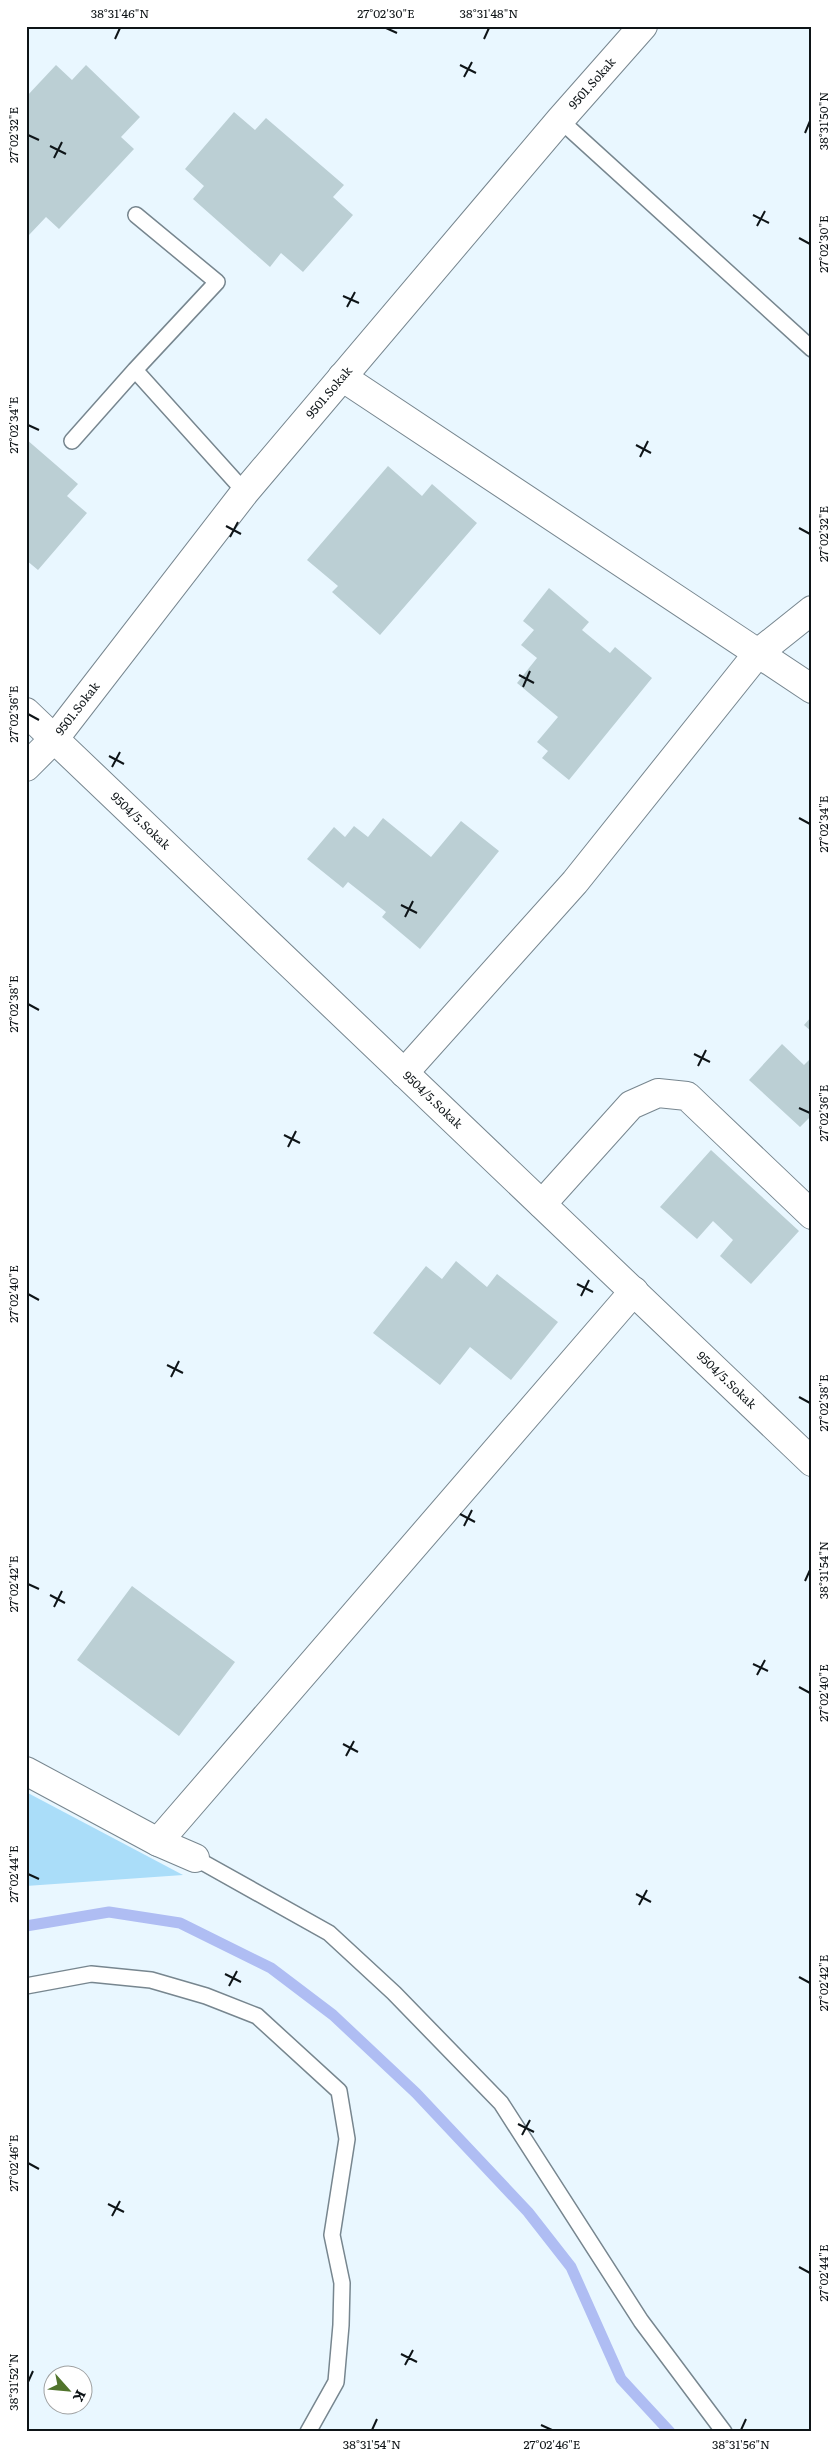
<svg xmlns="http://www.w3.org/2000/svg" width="838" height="2458" font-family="Literata,serif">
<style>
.green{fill:#aaddf9}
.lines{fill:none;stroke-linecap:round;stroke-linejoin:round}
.stream{stroke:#afbdf3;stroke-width:11}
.building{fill:#bbcfd4}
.service-casing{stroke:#77868f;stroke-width:18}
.minor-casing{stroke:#77868f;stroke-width:30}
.service{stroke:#fff;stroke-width:15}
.minor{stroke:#fff;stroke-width:28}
.ticks{fill:none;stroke:#0e1417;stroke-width:2}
.labels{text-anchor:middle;stroke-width:4;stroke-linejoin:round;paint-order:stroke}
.street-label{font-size:12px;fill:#0e1417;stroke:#fff}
.neatline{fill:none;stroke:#0e1417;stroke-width:2}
.ticks-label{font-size:12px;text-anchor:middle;fill:#0e1417}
</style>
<rect width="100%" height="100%" fill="#e9f7ff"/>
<!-- green -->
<path class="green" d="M26 1792 183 1875 26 1886Z"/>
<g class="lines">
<!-- stream -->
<path class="stream" d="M26 1926 109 1912 180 1923 271 1968 333 2015 416 2093 528 2212 571 2267 621 2379 670 2432"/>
</g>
<!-- building -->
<path class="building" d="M56 65 72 80 86 65 140 117 121 137 134 149 59 229 46 217 29 235 26 232V97Z
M234 112 255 130 266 118 344 185 333 197 353 215 303 272 281 253 270 267 193 199 204 186 185 169Z
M26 439 78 484 67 496 87 513 38 570 26 560Z
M388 466 422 496 432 484 477 523 380 635 332 592 338 586 307 560Z
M549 588 589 622 582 630 610 653 615 647 652 678 569 780 542 758 548 751 537 742 558 717 517 683 537 658 521 645 534 630 523 621Z
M383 818 431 857 461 821 499 851 420 949 382 917 386 912 348 882 343 888 307 859 334 827 345 837 354 826 368 837Z
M812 1016V1032L804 1025Z
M782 1044 804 1065 812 1057V1115L800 1127 749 1080Z
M711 1150 799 1231 751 1284 720 1256 733 1240 713 1221 697 1239 660 1207Z
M456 1261 487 1287 497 1274 558 1322 511 1380 470 1347 440 1385 373 1333 426 1266 442 1279Z
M132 1586 235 1662 179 1736 77 1660Z"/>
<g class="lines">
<defs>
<path id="service" d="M560 120 812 349
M136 215 217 282 135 370 245 492
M72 441 135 370
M195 1858 329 1933 394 1993 501 2103 641 2321 724 2432
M26 1986 91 1974 151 1980 206 1996 257 2016 339 2091 347 2139 332 2235 342 2283 341 2325 336 2382 308 2432"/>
<g id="minor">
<path d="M342 377 812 689"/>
<path id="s1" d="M26 712 812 1462"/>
<path id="s2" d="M26 767 55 738 245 492 560 120 643 26"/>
<path d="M404 1073 575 882 758 653 812 610"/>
<path d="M542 1204 631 1105 658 1093 687 1096 812 1215"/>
<path d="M26 1771 158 1842 195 1858"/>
<path d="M158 1842 634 1291"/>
</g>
</defs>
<!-- service casing -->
<use href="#service" class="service-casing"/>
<!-- minor casing -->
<use href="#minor" class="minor-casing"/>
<!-- service -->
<use href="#service" class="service"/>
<!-- minor -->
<use href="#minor" class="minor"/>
</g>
<!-- ticks -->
<path class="ticks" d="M386 28 397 33M115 39 120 28M484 39 489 28M460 65 476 73M464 77 472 62M805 133 810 121M28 135 39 140M50 146 66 154M54 158 62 142M753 215 769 223M757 226 765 211M799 238 810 244M343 296 359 303M347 307 355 292M28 425 39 430M636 445 651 453M640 457 648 441M226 526 241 534M799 528 810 534M230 537 238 522M519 675 534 683M523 687 530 671M28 714 39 720M109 756 124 764M112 767 120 752M799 818 810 824M401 905 417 913M405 917 413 901M28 1004 39 1010M694 1054 710 1062M698 1066 706 1050M799 1108 810 1113M284 1135 300 1143M288 1147 296 1131M577 1284 593 1292M28 1294 39 1300M581 1296 589 1280M167 1365 183 1373M171 1377 179 1361M799 1397 810 1403M460 1514 475 1522M464 1526 472 1510M805 1581 810 1570M28 1584 39 1589M50 1595 65 1603M54 1607 62 1591M753 1664 768 1671M757 1675 765 1660M799 1687 810 1693M343 1744 358 1752M346 1756 354 1741M28 1874 39 1879M636 1894 651 1902M639 1905 647 1890M225 1974 241 1982M799 1977 810 1983M229 1986 237 1971M518 2124 534 2132M522 2135 530 2120M28 2163 39 2169M108 2204 124 2212M112 2216 120 2201M799 2267 810 2273M401 2354 417 2362M405 2365 413 2350M28 2382 33 2371M541 2425 552 2430M372 2430 377 2419M741 2430 746 2419"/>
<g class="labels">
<!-- street labels -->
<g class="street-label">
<text dy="4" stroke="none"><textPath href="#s2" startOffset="888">9501.Sokak</textPath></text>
<text dy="4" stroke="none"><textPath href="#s2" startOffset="482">9501.Sokak</textPath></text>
<text dy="4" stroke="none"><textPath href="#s2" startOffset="78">9501.Sokak</textPath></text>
<text dy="4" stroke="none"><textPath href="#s1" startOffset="158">9504/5.Sokak</textPath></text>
<text dy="4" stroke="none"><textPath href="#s1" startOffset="562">9504/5.Sokak</textPath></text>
<text dy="4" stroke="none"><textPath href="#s1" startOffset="968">9504/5.Sokak</textPath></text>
</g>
</g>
<!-- border -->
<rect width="838" height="2458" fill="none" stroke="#ffffff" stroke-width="55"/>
<!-- north arrow -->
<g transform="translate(68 2390) rotate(117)"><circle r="24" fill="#ffffff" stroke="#9fa1a2"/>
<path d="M0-4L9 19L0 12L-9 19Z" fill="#51742c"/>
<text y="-8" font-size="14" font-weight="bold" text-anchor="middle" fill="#0e1417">K</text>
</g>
<rect x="28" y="28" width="782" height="2402" class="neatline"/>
<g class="ticks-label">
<text x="120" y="18">38°31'46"N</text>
<text x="386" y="18">27°02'30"E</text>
<text x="489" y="18">38°31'48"N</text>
<text transform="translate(824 121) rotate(-90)" y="4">38°31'50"N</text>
<text transform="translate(14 135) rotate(-90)" y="4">27°02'32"E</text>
<text transform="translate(824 244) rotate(-90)" y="4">27°02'30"E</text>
<text transform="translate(14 425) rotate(-90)" y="4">27°02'34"E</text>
<text transform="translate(824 534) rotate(-90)" y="4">27°02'32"E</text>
<text transform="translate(14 714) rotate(-90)" y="4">27°02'36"E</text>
<text transform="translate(824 824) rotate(-90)" y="4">27°02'34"E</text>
<text transform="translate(14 1004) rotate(-90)" y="4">27°02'38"E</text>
<text transform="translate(824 1113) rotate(-90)" y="4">27°02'36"E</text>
<text transform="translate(14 1294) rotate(-90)" y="4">27°02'40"E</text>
<text transform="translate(824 1403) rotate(-90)" y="4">27°02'38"E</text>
<text transform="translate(824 1570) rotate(-90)" y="4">38°31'54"N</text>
<text transform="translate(14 1584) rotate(-90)" y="4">27°02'42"E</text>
<text transform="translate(824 1693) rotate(-90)" y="4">27°02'40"E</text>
<text transform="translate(14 1874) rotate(-90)" y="4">27°02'44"E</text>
<text transform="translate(824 1983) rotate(-90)" y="4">27°02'42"E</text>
<text transform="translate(14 2163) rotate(-90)" y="4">27°02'46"E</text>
<text transform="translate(824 2273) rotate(-90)" y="4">27°02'44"E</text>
<text transform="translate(14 2382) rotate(-90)" y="4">38°31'52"N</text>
<text x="372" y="2449">38°31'54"N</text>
<text x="552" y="2449">27°02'46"E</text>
<text x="741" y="2449">38°31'56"N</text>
</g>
</svg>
